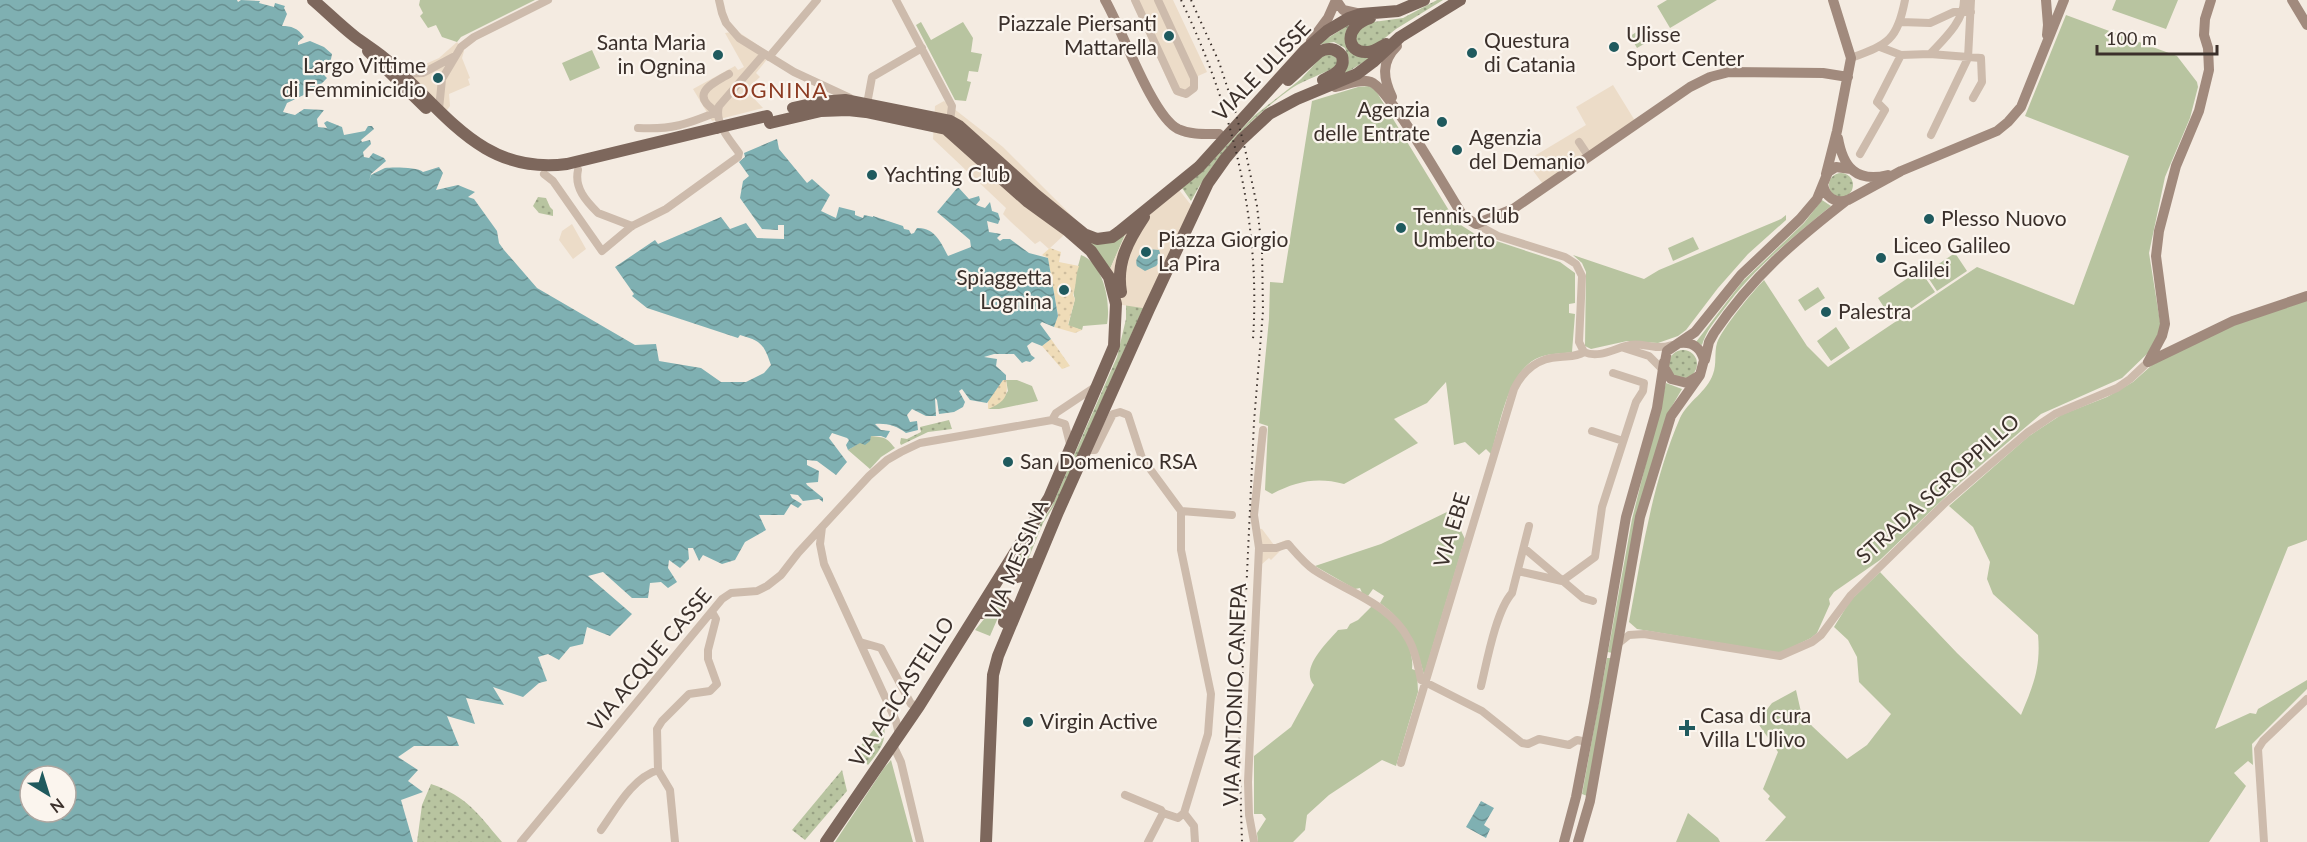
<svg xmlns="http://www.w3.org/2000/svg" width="2307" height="842" font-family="Lato,sans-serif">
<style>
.grass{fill:#b8c4a0}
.sand{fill:url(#sand-dots)}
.park{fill:url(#park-dots)}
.plaza{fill:#ecdcc8}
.water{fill:url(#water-waves);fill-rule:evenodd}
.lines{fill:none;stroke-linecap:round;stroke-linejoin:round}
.street{stroke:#cdbbac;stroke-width:8}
.secondary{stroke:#a18a7d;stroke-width:10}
.primary{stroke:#7d675c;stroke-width:12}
.rail{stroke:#3b302b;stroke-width:2;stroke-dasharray:1.5 4.5;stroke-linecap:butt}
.primary-bridge{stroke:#7d675c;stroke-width:12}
.poi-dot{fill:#1f5a5e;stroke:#fbf5ee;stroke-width:2}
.labels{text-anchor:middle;stroke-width:4.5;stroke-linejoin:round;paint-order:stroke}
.poi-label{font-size:21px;fill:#3b302b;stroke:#fbf5ee;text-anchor:start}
.street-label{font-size:21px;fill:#3b302b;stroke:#fbf5ee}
.neighbourhood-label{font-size:22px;letter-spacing:1.5px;fill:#8c3b22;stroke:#fbf5ee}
</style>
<defs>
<pattern id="sand-dots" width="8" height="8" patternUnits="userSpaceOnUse" patternTransform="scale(1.5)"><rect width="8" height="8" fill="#efdcb8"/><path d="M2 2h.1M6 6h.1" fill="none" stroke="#cebd9e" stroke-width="1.8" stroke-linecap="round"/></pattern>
<pattern id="park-dots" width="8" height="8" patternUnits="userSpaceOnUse" patternTransform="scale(1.5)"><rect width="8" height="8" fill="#b8c4a0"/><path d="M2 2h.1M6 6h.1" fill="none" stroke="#97a083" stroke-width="1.8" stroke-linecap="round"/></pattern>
<pattern id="water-waves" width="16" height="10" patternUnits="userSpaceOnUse" patternTransform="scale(1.5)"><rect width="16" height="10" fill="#7fb0b2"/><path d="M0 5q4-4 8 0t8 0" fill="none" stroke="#699091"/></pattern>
</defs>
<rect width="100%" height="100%" fill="#f4ebe1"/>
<!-- grass -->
<path class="grass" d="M420 0H535L461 37 457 42 442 37 436 25 428 28 420 16 423 13 419 5Z
M1667 0H1717L1670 28 1657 6Z
M2116 0H2178L2166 29 2112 10Z
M2066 15 2177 56 2197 82 2198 87 2190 118 2165 177 2149 253 2161 328 2150 351 2122 378 2041 414 1962 481 1880 560 1834 592 1829 599 1830 604 1817 633 1811 638 1780 653 1637 629 1629 622C1642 553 1652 483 1680 418 1688 401 1707 392 1713 374 1717 364 1714 353 1717 343 1721 330 1753 291 1764 280L1807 346 1828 367 1977 267 2074 305 2129 156 2025 116Z
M921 22 931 40 963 22 973 38 971 52 982 54 978 72 969 71 967 81 971 82 966 101 955 100 916 25Z
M1648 25 1656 37 1637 48 1630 36Z
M592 50 600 68 570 81 562 63Z
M1369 86 1376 91 1456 222 1475 234 1560 262 1575 273V303L1569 304V313L1575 314 1572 352C1561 354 1551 353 1540 357 1508 369 1500 424 1491 454L1486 449 1479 455 1465 442 1454 445 1446 382 1427 403 1394 419 1418 443 1344 484C1317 477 1297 481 1272 494L1265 490 1268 426 1259 423 1269 319 1270 282 1283 283 1312 101 1358 87Z
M1822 200 1831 206C1792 238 1754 268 1724 309 1715 321 1706 331 1702 345L1696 342 1742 282 1804 223Z
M1786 215V220L1748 254 1718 288 1686 330 1678 336 1658 343 1627 341 1591 349 1585 346 1586 272 1582 263 1573 255 1644 279 1659 270 1781 219Z
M1125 235 1110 269 1090 242C1105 247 1113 240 1125 235Z
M1693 237 1699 249 1673 261 1668 248Z
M1955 253 1967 271 1937 291 1925 273Z
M1081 255C1104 263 1111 304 1107 324L1083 326 1082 330 1068 326 1075 299C1070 285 1078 269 1081 255Z
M1920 270 1935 292 1893 321 1878 298Z
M1818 287 1825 298 1805 311 1798 300Z
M2307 299V540L2288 547 2215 729 2250 713 2256 714 2258 709 2307 680V689L2252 744 2253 765 2248 761 2234 773 2246 786 2209 842 1765 841 1786 817 1768 799 1770 796 1763 789 1778 752 1757 722 1772 703 1796 690 1801 712 1812 726 1847 759 1867 745 1891 714 1859 682 1857 657 1848 640 1834 627 1850 601 1880 572 1957 653 2021 715C2033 686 2041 668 2038 635L1993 594 1987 579 1990 562 1973 527 1949 506 2029 436 2061 415 2107 397 2133 382 2152 365 2218 330Z
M1836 327 1850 348 1831 361 1817 341Z
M1006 380H1017L1032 386 1038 401 999 409H988L1001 401 1008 391Z
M1666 383 1682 389 1668 413 1612 653 1608 652 1632 519Z
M871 436C885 438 885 436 895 448L881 457 870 469 848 450Z
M1451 510 1465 539 1424 675C1417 645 1405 621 1380 603L1384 596 1373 589 1368 596 1362 593 1360 588 1355 589 1315 566 1381 544Z
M1003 606 990 636 975 630 994 607Z
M1372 606C1393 619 1415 642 1412 669L1417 671 1418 692 1396 766 1382 760 1329 795 1307 815 1305 830 1293 842H1258L1257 833 1266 819 1262 814H1254V756L1291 727 1314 685C1299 668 1328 642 1338 630L1347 629 1350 624 1358 620Z
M1607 658H1611L1587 796 1582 794Z
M891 760 913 842H835L884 768Z
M1688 813 1718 838 1720 842H1676Z"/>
<!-- sand -->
<path class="sand" d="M1050 248 1061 252 1059 262 1079 266C1075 276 1077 284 1073 295L1075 299 1068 325 1082 330 1075 333 1054 327 1058 315 1048 258 1042 255Z
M1051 339 1070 366 1062 369 1042 346Z
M1003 380H1006C1009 397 1004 402 988 409V399Z"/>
<!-- park -->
<path class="park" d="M1437 0H1443L1396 29 1375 46 1360 47 1353 35 1366 23 1403 18Z
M1350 24 1346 31 1345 40 1358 57 1373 56 1343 75 1349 60 1345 48 1334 42 1317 45Z
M1332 54 1338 60V66C1323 74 1306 79 1292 88 1250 118 1215 156 1191 201L1182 188 1202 172 1254 116 1301 79 1323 55Z
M1829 185a12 12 0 1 1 24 0a12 12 0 1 1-24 0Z
M538 197 546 198 550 207 553 210V216L539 213 533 206Z
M1190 203 1057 501 1043 523 1024 569 1015 571 1014 562 1051 508 1117 357 1126 319V277Z
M1669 364a14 14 0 1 1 28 0a14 14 0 1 1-28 0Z
M949 420 952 429 928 432 901 445 900 443 901 438 907 439 921 432 920 427Z
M883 722C888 740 880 751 868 765L855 753 878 724Z
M842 770 847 791 805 840 792 830Z
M431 784C467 796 478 814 502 842H417L422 805Z"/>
<!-- plaza -->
<path class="plaza" d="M1131 0H1173L1207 72 1198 76V86L1190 95 1182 97 1176 95 1172 90Z
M737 31 768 52 769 57 756 73 760 77 746 90 763 108 712 121 693 89 735 66 738 70 744 67 725 33Z
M457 42 464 51 462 58 470 78 468 79 470 85 449 94 450 106 444 114 397 69 402 63 421 66 439 58Z
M1613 85 1637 124 1545 187 1526 161 1586 125 1576 107Z
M944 101 1003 147 1078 222 1049 249 1040 241 1035 244 1011 222 1003 214 1006 208 933 139 935 106Z
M1176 186 1195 210 1149 309 1116 304 1110 269 1125 235 1134 221Z
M572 224 586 249 573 259 559 240 562 231Z
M1256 528 1262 529 1274 545 1286 540 1289 542 1271 560 1269 558 1262 564Z"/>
<!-- water -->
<path class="water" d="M0 0H237L238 2 241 0 260 1 259 3 274 7 275 3 285 6 284 8 287 14 282 26C291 26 298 28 304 37L298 42V45L310 41 324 47 332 54 329 69 326 70 324 75 327 78C317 90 301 96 287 103L283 112 295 115 304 109 324 110 317 119 318 127 327 128 324 123 327 121 342 127 344 135 365 131 368 126H372L374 129 361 140 362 142 370 140 371 144 363 152 364 157 369 158 373 153 384 158 386 161 371 174 369 182 371 175C375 173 380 170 385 168 392 167 418 167 423 172L439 167 443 173 436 190 458 185 475 192 468 197 474 199 497 231 499 243 504 250 537 288 635 345 656 344 659 361 701 368 721 382H746L764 373 771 365C764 344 761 341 740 335L738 338 647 308 632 296 634 294 615 267 655 240 658 244 721 217 730 229 746 223 757 238 784 239V225H778V230L762 229 740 198 743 181 749 176 739 162 745 157 744 153 777 139 779 149 807 183 812 179 830 195 821 211 836 218 839 207 855 211V215L863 218 864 215 873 217V216L903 226 904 229 909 230 911 234 914 233 917 228C934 227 941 242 948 256L971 247 970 240 937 212 958 187 969 199 979 196 980 200 976 205 985 208 990 202 992 211 998 213 1000 219 998 224 987 221 989 232 1001 234 997 238 1000 241 1003 239H1010L1029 253 1048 258 1058 316 1054 327 1042 322 1040 324 1051 339 1042 346 1032 342 1027 346 1031 355 1035 358 1030 362 1026 361 1022 363 1014 354H994L984 357 997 359 996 366 1006 375V380H1003L987 403 970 400 962 389 959 391 965 402 963 407 954 412 939 414 937 400 935 398 936 416H926L912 409 907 415 910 422 917 421 918 430 906 433C897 426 887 423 875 424L881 430 890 431 886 438 881 436H871L870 441 865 445 860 443 848 450 846 445 849 440 847 438 832 433 829 438 847 462 836 475 817 461 807 460V465L819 471 818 482 806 483 807 485 823 498V502L819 499 803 501 798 495 790 494 792 498 802 504 798 508 791 504 784 515H759L766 530 745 542 735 560 722 564 703 555 699 561 693 548H688L689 559 680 568 669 560 668 568 677 582 668 588 661 582 650 583 648 598H632L603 572 588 576 632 614 610 636 587 627 583 644 570 647 559 660 548 654 538 657 547 681 539 683 523 697 493 687 504 705 466 698 475 724 447 716 459 746H414L398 757 418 770 408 781 423 792 401 800 413 842H0ZM30 776H66V812H30Z
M1147 249 1159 250 1162 259 1156 266 1145 271 1137 266C1134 258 1140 254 1147 249Z
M1481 801 1494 808 1484 825 1490 829 1486 838 1466 827Z"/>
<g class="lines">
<!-- street -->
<path class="street" d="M719 0 722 13 726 23 739 38 794 72 850 98
M896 0 952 106 950 121
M1135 0 1177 91 1186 94 1194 88V78L1158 0
M1901 22 1930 23 1954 12H1971
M1880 47 1901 55 1930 54 1981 58 1982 82 1973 98
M1930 54C1944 39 1964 21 1964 0
M769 57 817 0
M1851 58C1888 44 1897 41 1905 0
M402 74 423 73 453 57
M867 104 872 77 922 48
M439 109 442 79 461 47 474 37 548 0
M717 112C688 94 712 84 729 74
M638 128C672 130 687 124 717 112
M1931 135 1968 58 1971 0
M1579 142 1589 157
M1860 154 1885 110 1877 102 1901 55
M578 170C574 188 586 201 598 213L632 226
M544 174 553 181 602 251 632 226 666 209 738 157 739 153C730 140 714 123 719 106L764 54
M1476 224 1498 236 1565 257 1576 264 1582 276 1579 342 1584 352C1599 359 1615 348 1630 345 1643 342 1654 351 1672 345
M1624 348 1649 356 1664 371
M1052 420 1056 413 1095 387
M1592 431 1623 441
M1086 450H1095L1113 414 1120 412 1128 415 1142 458 1181 511V550L1211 694 1208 734 1184 813
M1181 511 1232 515
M822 527 820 544 824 564 896 721 899 734
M1259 548H1276L1288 544C1296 553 1304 563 1314 570 1347 592 1390 603 1409 640 1416 652 1418 667 1421 680L1482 711 1522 743 1528 744 1539 739 1569 745 1577 740 1587 742
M1524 548 1583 598 1593 601
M1518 571 1562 581 1595 557 1602 507 1636 402 1643 391 1644 383 1613 373
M860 642 881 648 911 704 919 706
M1619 643 1629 635 1644 634 1780 656 1812 642 1821 635 1851 595 1945 503 2028 432 2055 414 2117 388 2130 379 2148 362
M1481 686C1487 661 1496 611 1512 593L1529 526
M893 745 901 762 920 842
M1401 763 1514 389C1524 369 1538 358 1560 357 1569 356 1576 357 1584 352
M1125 795 1161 810 1163 813 1148 842
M1163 813 1178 818 1184 813
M1184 813 1194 826 1195 842
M601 830C616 809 632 778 658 770
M521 842 722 599 731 593 757 591 767 586 781 575 798 553 869 476 887 460 901 452 920 443 1052 420 1065 424 1070 444
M675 842 670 790 658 770 657 729 662 721 689 694 710 691 717 684 708 659V650L716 619 712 612
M1254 842 1249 815 1248 782 1259 548 1254 515 1263 430
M2264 842 2258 749 2263 741 2307 699"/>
<!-- secondary -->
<path class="secondary" d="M1105 0C1122 29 1152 116 1178 129 1191 135 1205 134 1219 134
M1336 0 1343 10 1361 14
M2046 0 2048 25 2047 35
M2292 0 2307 25
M1311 41 1328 18 1336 0
M1335 87C1346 85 1361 78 1371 82 1389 88 1449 194 1463 216L1476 224 1513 209 1690 87 1710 77 1729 72 1823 73 1848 77
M1392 97C1383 78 1381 62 1397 46
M1838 138C1843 167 1856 183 1888 175
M1826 174 1837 131 1851 58 1833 0
M1823 184C1825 197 1835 204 1848 200L1901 171 1997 131 2008 122 2021 107 2064 0
M1679 343C1692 341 1701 348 1704 360L1700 375 1687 383 1671 379 1664 367 1667 351 1695 332 1741 275 1800 219 1817 199 1828 172 1836 167 1851 169
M1705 360 1709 342 1714 333C1753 276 1793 242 1847 200
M2148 362 2162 336 2165 324 2156 256 2159 231 2176 166 2199 111 2209 70 2208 48 2204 35 2205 19 2211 0
M2148 362 2233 321 2307 296
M1564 842 1576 797 1594 703 1626 517 1657 408 1664 362
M1578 842 1590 801 1640 517 1671 416 1700 375"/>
<!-- primary -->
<path class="primary" d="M313 0C327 12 340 25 354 36 367 46 380 53 391 64 447 114 483 175 567 164L716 128
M1370 18C1344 26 1345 53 1367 52 1374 52 1380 47 1386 44
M368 51 426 108
M1288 80 1319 52C1328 47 1336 48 1342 56 1346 70 1333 75 1323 80
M793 108 820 102 845 100 950 121 959 126 1036 195 1084 234 1097 239 1112 237 1119 232 1199 167 1305 50 1327 31 1349 18 1361 14 1398 11 1424 0
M770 123 821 111 848 110 866 112 946 129 1028 202 1068 231 1091 251 1109 277 1116 304 1114 346 1049 498 919 706 826 842
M1121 292C1116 263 1128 241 1144 217
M1009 562 1010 572 1017 577 1025 575 1031 564
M982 613 995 601 1002 600 1009 606 1004 622
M986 842 993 675 998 656 1058 512 1149 309 1208 183 1225 159 1241 140 1269 114 1297 99 1357 74 1373 62 1400 37 1460 0"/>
<!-- rail -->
<path class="rail" d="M1181 0C1232 106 1261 221 1253 339
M1191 0 1219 62 1236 114 1245 149 1257 206 1262 250 1263 311 1254 422 1239 747 1242 842"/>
<!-- primary-bridge -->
<path class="primary-bridge" d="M716 128 767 116"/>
</g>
<!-- markers -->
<g class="poi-dot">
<circle cx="1169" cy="36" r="6"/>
<circle cx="1614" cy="47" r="6"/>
<circle cx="1472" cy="53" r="6"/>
<circle cx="718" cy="55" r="6"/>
<circle cx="438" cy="78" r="6"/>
<circle cx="1442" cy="122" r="6"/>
<circle cx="1457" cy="150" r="6"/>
<circle cx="872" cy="175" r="6"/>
<circle cx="1929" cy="219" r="6"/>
<circle cx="1401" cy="228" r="6"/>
<circle cx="1146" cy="252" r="6"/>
<circle cx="1881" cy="258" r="6"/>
<circle cx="1064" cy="290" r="6"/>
<circle cx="1826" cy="312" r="6"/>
<circle cx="1008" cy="462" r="6"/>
<circle cx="1028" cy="722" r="6"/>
<path d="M1684 719h6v6h6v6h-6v6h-6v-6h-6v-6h6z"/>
</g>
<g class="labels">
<!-- poi labels -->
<g class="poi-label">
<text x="1157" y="31" text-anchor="end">Piazzale Piersanti<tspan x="1157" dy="24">Mattarella</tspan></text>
<text x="1626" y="42">Ulisse<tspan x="1626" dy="24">Sport Center</tspan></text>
<text x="1484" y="48">Questura<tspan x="1484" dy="24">di Catania</tspan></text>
<text x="706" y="50" text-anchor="end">Santa Maria<tspan x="706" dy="24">in Ognina</tspan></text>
<text x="426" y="73" text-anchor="end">Largo Vittime<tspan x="426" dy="24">di Femminicidio</tspan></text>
<text x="1430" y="117" text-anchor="end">Agenzia<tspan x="1430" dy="24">delle Entrate</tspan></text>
<text x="1469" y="145">Agenzia<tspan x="1469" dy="24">del Demanio</tspan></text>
<text x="884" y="182">Yachting Club</text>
<text x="1413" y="223">Tennis Club<tspan x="1413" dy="24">Umberto</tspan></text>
<text x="1941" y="226">Plesso Nuovo</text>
<text x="1158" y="247">Piazza Giorgio<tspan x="1158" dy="24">La Pira</tspan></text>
<text x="1893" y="253">Liceo Galileo<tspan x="1893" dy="24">Galilei</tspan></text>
<text x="1052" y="285" text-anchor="end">Spiaggetta<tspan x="1052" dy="24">Lognina</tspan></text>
<text x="1838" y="319">Palestra</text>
<text x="1020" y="469">San Domenico RSA</text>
<text x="1700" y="723">Casa di cura<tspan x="1700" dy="24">Villa L'Ulivo</tspan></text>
<text x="1040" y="729">Virgin Active</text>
</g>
<!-- street labels -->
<g class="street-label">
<text transform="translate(1262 71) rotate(-46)" y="7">VIALE ULISSE</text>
<text transform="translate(1938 489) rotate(-42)" y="7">STRADA SGROPPILLO</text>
<text transform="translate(1452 530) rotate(-73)" y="7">VIA EBE</text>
<text transform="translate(1017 560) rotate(-67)" y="7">VIA MESSINA</text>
<text transform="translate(650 660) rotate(-50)" y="7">VIA ACQUE CASSE</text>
<text transform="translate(902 692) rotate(-57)" y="7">VIA ACICASTELLO</text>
<text transform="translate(1235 695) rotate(-88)" y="7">VIA ANTONIO CANEPA</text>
</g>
<!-- neighbourhood labels -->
<g class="neighbourhood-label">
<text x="780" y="98">OGNINA</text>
</g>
</g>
<!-- north arrow -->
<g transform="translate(48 794) rotate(142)"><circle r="28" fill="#fbf5ee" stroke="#aea6a0" stroke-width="1.5"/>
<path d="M0-4.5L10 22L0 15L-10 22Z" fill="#1f5a5e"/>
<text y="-9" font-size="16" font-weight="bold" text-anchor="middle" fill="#3b302b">N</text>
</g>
<!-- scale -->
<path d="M2097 45v9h120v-9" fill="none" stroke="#3b302b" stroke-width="3"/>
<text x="2106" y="45" font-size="18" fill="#3b302b" stroke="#fbf5ee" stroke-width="4.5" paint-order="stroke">100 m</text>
</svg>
